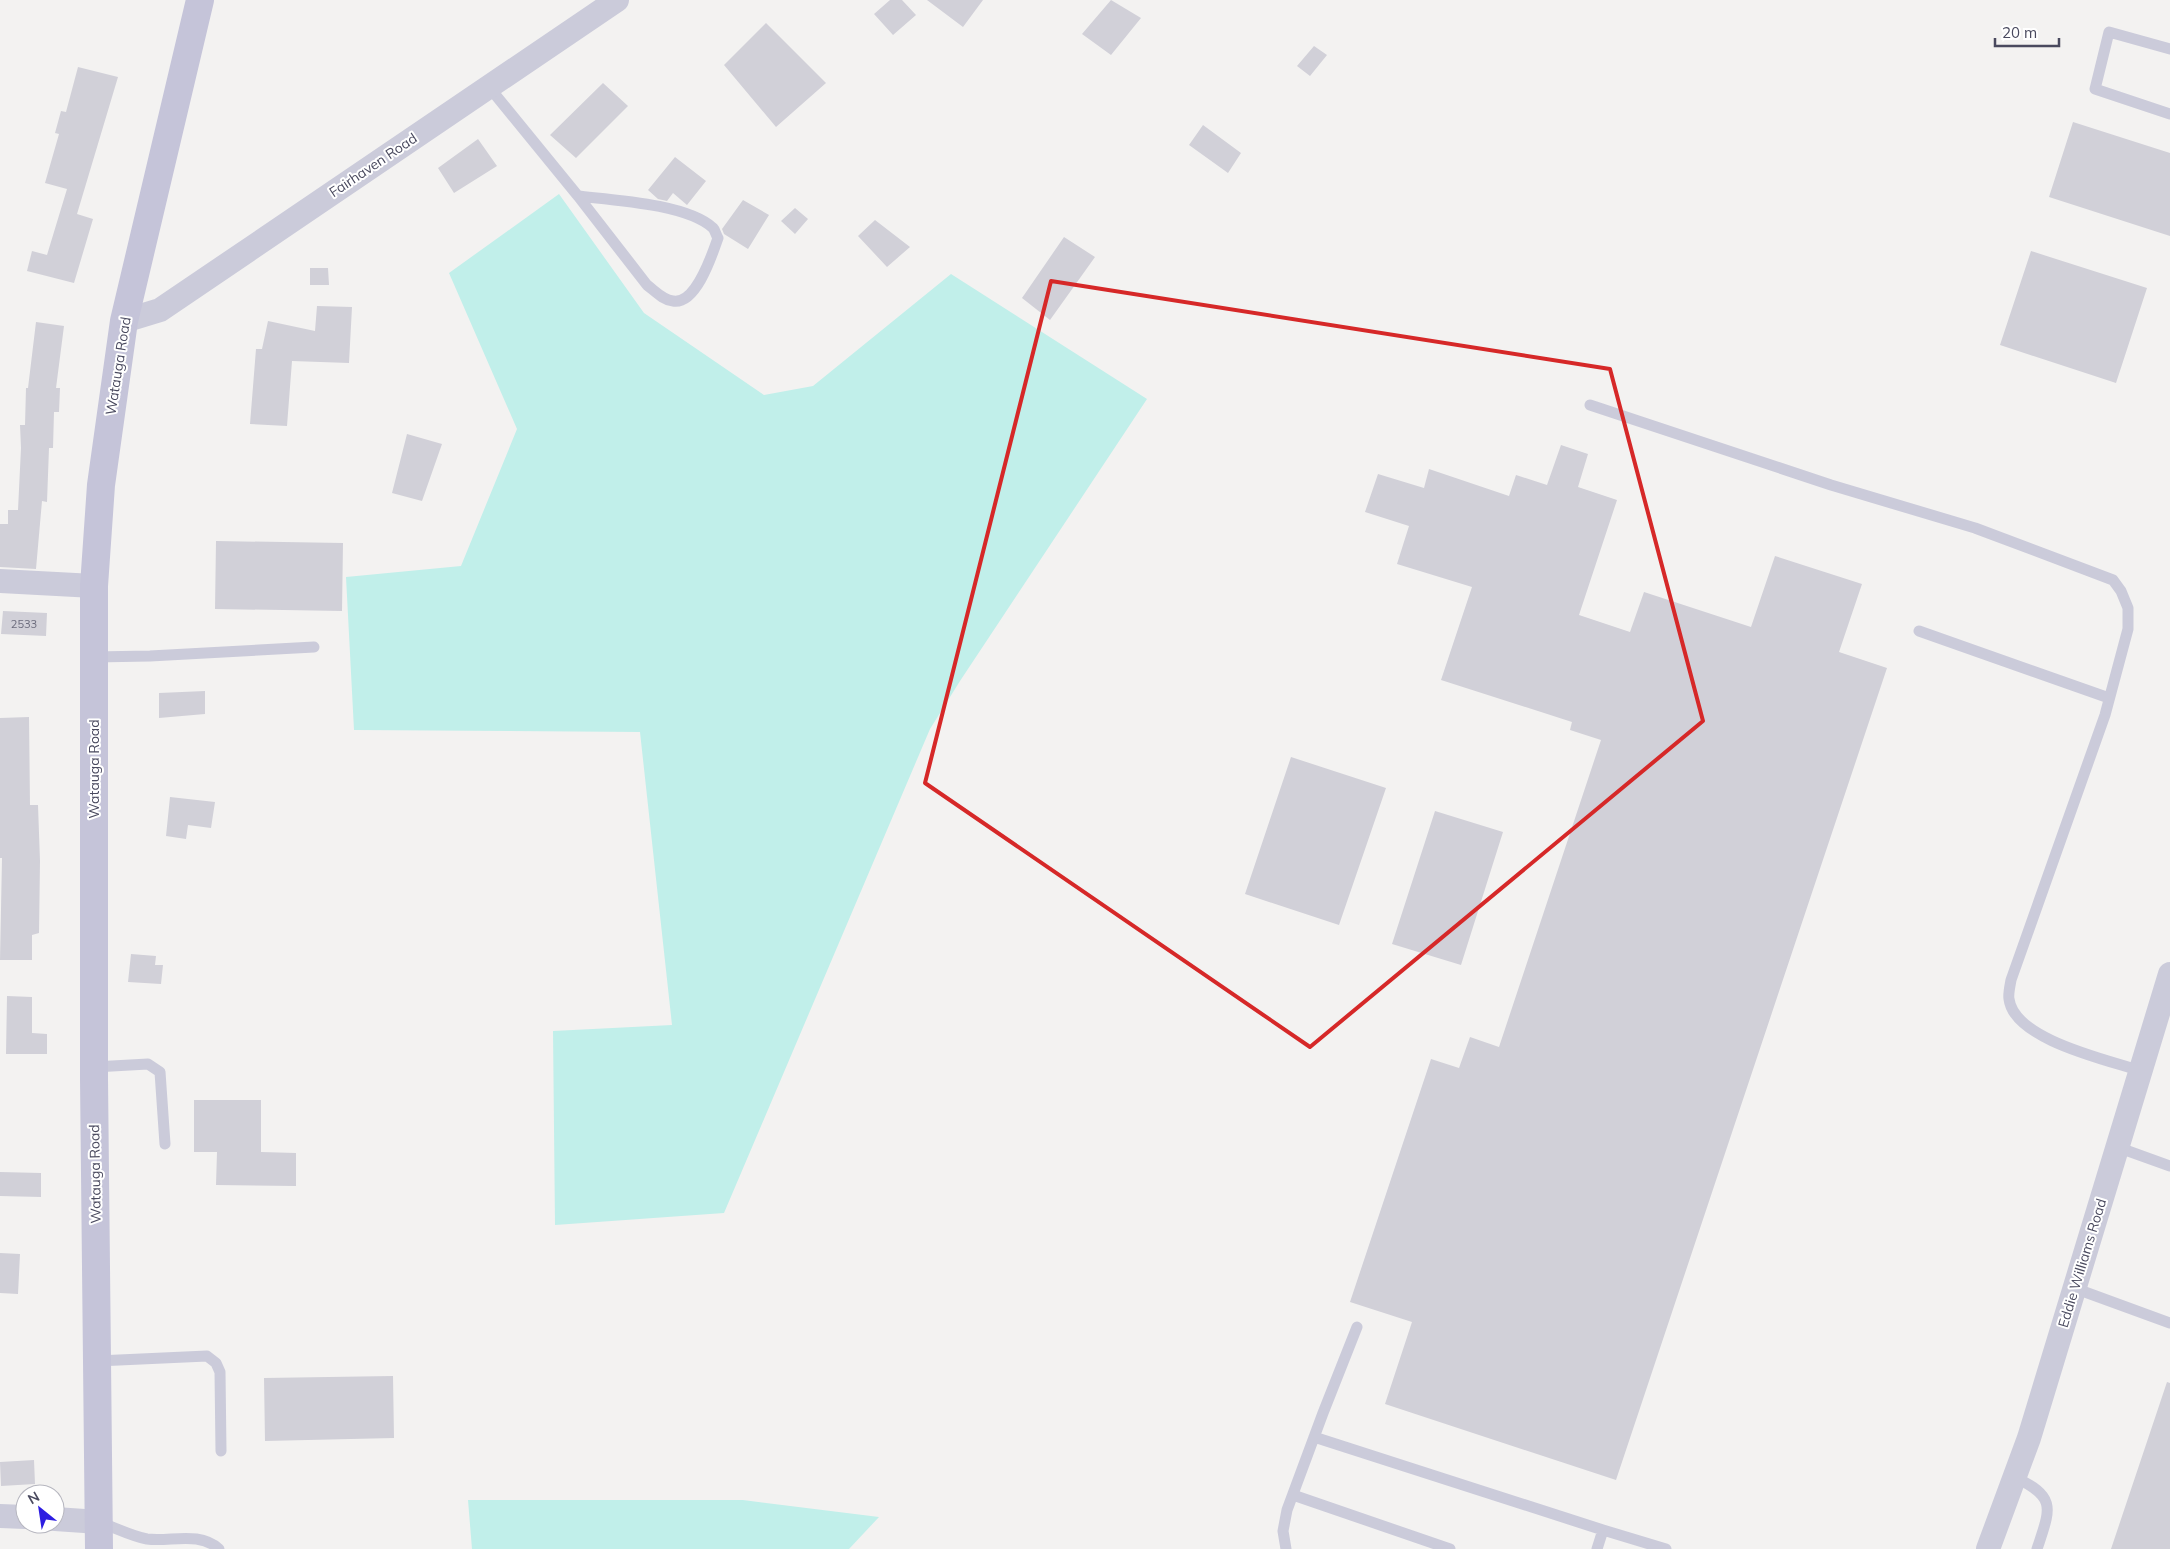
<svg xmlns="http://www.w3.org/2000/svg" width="2170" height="1549" font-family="Mulish,sans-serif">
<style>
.green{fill:#c1efea}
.building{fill:#d1d0d8}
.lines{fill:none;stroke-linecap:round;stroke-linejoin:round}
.service{stroke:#cbcbda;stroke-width:11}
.minor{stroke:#cbcbda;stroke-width:24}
.secondary{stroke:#c5c4d9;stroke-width:28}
.marked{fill:none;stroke:#d62828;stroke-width:4;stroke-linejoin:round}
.labels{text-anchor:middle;stroke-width:4;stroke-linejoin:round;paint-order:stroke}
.number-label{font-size:11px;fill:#6b6b7c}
.street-label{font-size:14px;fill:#49495e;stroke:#fff}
</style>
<rect width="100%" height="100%" fill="#f3f2f1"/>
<!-- green -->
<path class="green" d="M559 194 644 313 764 395 813 386 951 274 1147 399 960 681 930 729 724 1213 555 1225 553 1031 672 1025 640 732 354 730 346 577 461 566 517 429 449 273Z
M468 1500H743L879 1517 849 1549H472Z"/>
<!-- building -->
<path class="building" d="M890 0H902L916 15 893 35 874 14Z
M927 0H983L963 27Z
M1111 0 1141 18 1111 55 1082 34Z
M766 23 826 83 776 127 724 65Z
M1314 46 1327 55 1310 76 1297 66Z
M78 67 118 77 77 214 93 219 74 283 27 271 32 251 47 255 67 189 45 183 59 134 55 133 61 111 66 112Z
M603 83 628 106 576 158 550 135Z
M2073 122 2170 153V236L2049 197Z
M1203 125 1241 153 1228 173 1189 145Z
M478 139 497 166 454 193 438 168Z
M675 157 706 181 687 205 673 193 667 201 658 199 648 190Z
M743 200 769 215 748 249 724 234 722 229Z
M795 208 808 219 795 234 781 221Z
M875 220 910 247 887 267 858 236Z
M1064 237 1095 257 1050 320 1022 298Z
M2031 251 2147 288 2116 383 2000 345Z
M310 268H328L329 285H310Z
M317 306 352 307 349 363 292 361 287 426 250 424 256 349H262L268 321 315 331Z
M36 322 64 326 56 388H60L59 412H54L53 448H49L47 502 42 501 36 569 0 567V524H8V510H18L21 448 20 425H25L26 388H28Z
M407 434 442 444 422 501 392 493Z
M1561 445 1588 454 1578 487 1617 500 1579 615 1630 632 1644 592 1751 627 1775 556 1862 584 1839 652 1887 668 1616 1480 1385 1404 1412 1322 1350 1302 1431 1059 1459 1068 1470 1037 1499 1047 1601 740 1570 730 1572 722 1441 680 1472 587 1397 564 1409 526 1365 512 1378 474 1424 488 1429 469 1509 496 1516 475 1547 485Z
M216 541 343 543 342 611 215 609Z
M3 611 47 613 46 636 1 634Z
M205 691V714L159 718V693Z
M29 717 30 805H38L40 861 39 933 32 935V960H0L2 858H0V718Z
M1291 757 1386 788 1339 925 1245 894Z
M170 797 215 802 211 828 188 825 186 839 166 836Z
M1435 811 1503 832 1461 965 1392 944Z
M131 954 156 956 155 965H163L161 984 128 982Z
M7 996 32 997V1033L47 1034V1054H6Z
M194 1100H261V1152L296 1153V1186L216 1185 217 1152H194Z
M0 1172 41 1173V1197L0 1196Z
M0 1253 20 1254 18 1294 0 1293Z
M393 1376 394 1438 265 1441 264 1378Z
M2167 1382 2170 1383V1549H2111Z
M34 1460 35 1484 1 1486 0 1462Z"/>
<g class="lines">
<!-- service -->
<path class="service" d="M2170 49 2109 32 2095 89 2170 114
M489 87 578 196 647 285C655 291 663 300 673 301 696 305 712 255 718 238 716 235 715 230 713 228 687 204 613 200 578 196
M1590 405 1831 485 1975 528 2113 580 2121 591 2128 608V629L2105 715 2011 980C2010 986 2008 994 2009 999 2014 1040 2108 1060 2141 1071
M1919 631 2109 698
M94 657 150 656 314 647
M94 1067 148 1064 160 1072 165 1144
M2117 1147 2170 1166
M2074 1288 2170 1323
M97 1361 207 1356 216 1363 220 1372 221 1451
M1314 1437 1603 1530 1597 1549
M2014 1477C2058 1497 2050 1509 2037 1549
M1293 1495 1450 1549
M99 1522C114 1527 131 1536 147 1539 171 1542 199 1531 219 1549
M1603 1530 1666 1549
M1286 1549 1283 1531 1287 1510 1323 1413 1357 1327"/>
<!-- minor -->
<path class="minor" d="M124 321 160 310 617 0
M0 581 94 586
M0 1516 25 1517
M55 1519 99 1522
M1988 1549 2029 1438 2170 974"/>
<!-- secondary -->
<path class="secondary" d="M99 1549 94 1079V586L101 485 124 321 200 0"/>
</g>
<!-- marked area -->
<path class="marked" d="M1051 281 1610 369 1703 721 1310 1047 925 783Z"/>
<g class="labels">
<!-- number labels -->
<g class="number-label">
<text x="24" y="628">2533</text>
</g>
<!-- street labels -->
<g class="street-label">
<text transform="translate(373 165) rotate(-34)" y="5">Fairhaven Road</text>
<text transform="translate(118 366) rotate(-81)" y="5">Watauga Road</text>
<text transform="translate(94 769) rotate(-90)" y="5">Watauga Road</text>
<text transform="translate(95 1174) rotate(-91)" y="5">Watauga Road</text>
<text transform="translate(2082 1263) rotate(-73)" y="5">Eddie Williams Road</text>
</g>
</g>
<!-- north arrow -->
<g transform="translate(40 1509) rotate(330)"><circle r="24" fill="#ffffff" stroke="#b6b6bf"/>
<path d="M0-4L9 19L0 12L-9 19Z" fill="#2d1de1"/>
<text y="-8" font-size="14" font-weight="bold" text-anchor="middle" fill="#49495e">N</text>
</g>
<!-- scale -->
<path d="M1995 38v8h64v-8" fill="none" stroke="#49495e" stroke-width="2.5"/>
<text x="2002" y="38" font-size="15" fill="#49495e" stroke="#ffffff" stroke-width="4" paint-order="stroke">20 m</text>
</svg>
